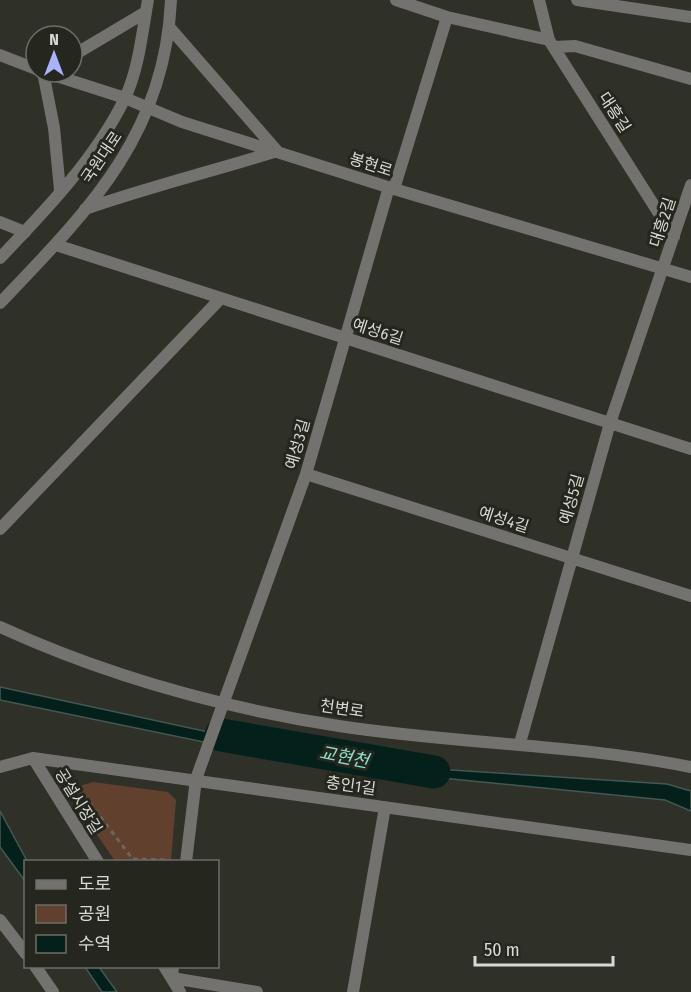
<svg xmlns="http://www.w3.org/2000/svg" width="691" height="992" font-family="'Fira Sans Condensed','Noto Sans KR',sans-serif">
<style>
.green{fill:#62402e}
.water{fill:#04201b;stroke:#445852;stroke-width:1.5}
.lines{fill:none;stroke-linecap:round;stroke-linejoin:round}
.river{stroke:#04201b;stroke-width:33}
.path{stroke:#676861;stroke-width:3;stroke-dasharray:4.5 4.5;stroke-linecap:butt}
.minor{stroke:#74726e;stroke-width:12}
.tertiary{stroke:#74726e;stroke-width:12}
.labels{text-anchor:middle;stroke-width:6;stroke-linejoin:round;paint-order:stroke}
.street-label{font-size:16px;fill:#d8d9d4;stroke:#25261e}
.water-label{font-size:18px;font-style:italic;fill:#8be1d0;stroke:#25261e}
</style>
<rect width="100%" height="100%" fill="#2f3028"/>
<!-- green -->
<path class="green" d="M93 782 168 792 176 800 171 861H115L76 804V787Z"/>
<!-- water -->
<path class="water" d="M0 687 357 764 667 784 691 791V811L665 800 320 766 0 700Z
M0 811 27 861 25 881 0 847Z
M85 967H99L117 992H102Z"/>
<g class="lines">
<!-- river -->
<path class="river" d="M221 735 434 772"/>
<!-- path -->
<path class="path" d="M73 781 135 862
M133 859 170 860"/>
<!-- minor -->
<path class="minor" d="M396 0 447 17 549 40
M539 0 549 40 674 237
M577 0 691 17
M554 47 575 46 691 79
M394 189 447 17
M0 222 25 232
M56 245 691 449
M306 474 691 596
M0 529 221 298
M520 743 610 423 691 185
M33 758 98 862
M0 767 33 758 691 850
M186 862 196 779 306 474 389 187
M0 920 26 954
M35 966 53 992
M164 966 180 992
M173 966 172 978 257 992
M353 992 385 807"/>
<!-- tertiary -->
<path class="tertiary" d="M0 55 36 69
M72 56 146 12
M43 72 54 128 60 190
M44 72 125 98 182 122 394 189 691 277
M85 209C148 187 213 171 277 151L170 28
M0 258C45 211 96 158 125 98 139 68 142 33 148 0
M0 303C88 211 165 135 171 0
M0 627C107 676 223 708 339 726 456 744 575 744 691 767"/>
</g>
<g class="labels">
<!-- street labels -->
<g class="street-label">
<text transform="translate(615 112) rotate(57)" y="6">대흥길</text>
<text transform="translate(101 157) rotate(-56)" y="6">국원대로</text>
<text transform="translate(371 164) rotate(18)" y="6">봉현로</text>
<text transform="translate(662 222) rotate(-72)" y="6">대흥2길</text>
<text transform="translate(378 331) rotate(18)" y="6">예성6길</text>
<text transform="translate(297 444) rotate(-74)" y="6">예성3길</text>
<text transform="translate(571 499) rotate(-74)" y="6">예성5길</text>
<text transform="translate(504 519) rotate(18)" y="6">예성4길</text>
<text transform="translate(342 708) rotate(8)" y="6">천변로</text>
<text transform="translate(351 785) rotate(8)" y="6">충인1길</text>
<text transform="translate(79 801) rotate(58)" y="6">공설시장길</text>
</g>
<!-- water labels -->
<g class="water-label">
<text transform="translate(344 757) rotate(11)" y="6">교현천</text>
</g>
</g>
<!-- legend -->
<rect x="24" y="860" width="195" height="108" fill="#25261e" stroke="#6d6e67" stroke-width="1.5"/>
<rect x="36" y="880" width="30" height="9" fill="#74726e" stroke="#6d6e67" stroke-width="1.5"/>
<text x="78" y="890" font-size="18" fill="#d8d9d4">도로</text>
<rect x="36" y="905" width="30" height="18" fill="#62402e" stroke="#6d6e67" stroke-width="1.5"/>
<text x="78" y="920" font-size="18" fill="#d8d9d4">공원</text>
<rect x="36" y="935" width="30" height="18" fill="#04201b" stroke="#6d6e67" stroke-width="1.5"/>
<text x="78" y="950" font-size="18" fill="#d8d9d4">수역</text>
<!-- north arrow -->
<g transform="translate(54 54)"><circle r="28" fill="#25261e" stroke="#6d6e67" stroke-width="1.5"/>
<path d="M0-4.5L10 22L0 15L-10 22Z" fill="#a9b0fc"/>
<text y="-9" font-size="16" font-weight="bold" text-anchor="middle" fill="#d8d9d4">N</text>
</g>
<!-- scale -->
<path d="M475 956v9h138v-9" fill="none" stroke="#d8d9d4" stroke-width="3"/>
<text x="484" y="956" font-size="18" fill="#d8d9d4" stroke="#25261e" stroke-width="4.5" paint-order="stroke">50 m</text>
</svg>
